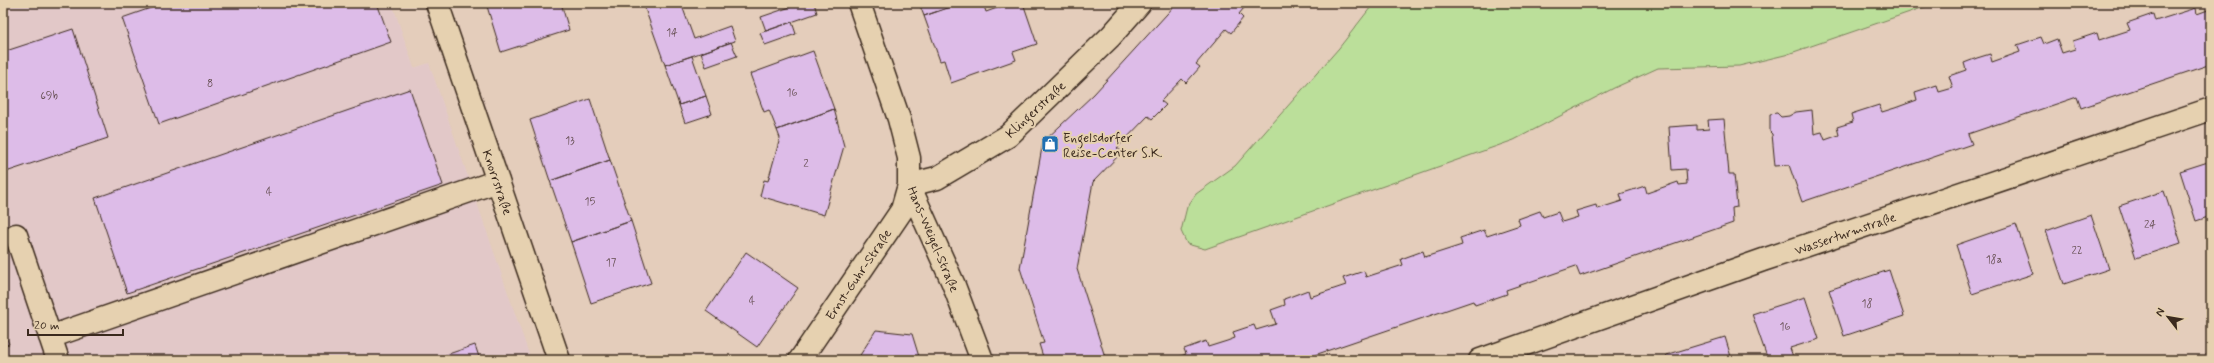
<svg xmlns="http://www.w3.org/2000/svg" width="2214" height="363" font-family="Mynerve,sans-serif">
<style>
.built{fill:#e2c8c8}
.green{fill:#bbdf9a;stroke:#7b845c}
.building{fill:#ddbce8;stroke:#3b2a1e}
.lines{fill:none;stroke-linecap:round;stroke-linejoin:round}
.minor-casing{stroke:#3b2a1e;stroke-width:25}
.minor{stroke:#e6d1b0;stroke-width:22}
.labels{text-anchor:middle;stroke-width:4;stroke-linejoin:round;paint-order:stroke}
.number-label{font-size:11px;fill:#644e50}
.street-label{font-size:13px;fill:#3b2a1e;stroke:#e6d1b0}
.poi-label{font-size:13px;fill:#3b2a1e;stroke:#e6d1b0;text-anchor:start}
</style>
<rect width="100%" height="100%" fill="#e4cdbb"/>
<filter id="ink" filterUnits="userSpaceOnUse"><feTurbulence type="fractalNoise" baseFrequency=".025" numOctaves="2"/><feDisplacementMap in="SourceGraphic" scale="8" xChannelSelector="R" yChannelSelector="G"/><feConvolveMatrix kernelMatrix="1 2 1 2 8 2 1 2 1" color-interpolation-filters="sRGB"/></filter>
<g filter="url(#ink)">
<!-- built -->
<path class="built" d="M3 3H392L414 68 429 63 531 360H3Z"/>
<!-- green -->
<path class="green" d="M1374 3H1936L1785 55 1739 66 1658 68 1614 88 1514 140 1205 249 1187 244 1181 231 1187 207 1196 194 1235 166 1339 48Z"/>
<!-- building -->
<path class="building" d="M165 3H377L391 42 159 124 122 18Z
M486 3H561L569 30 501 52Z
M643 3H681L694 39 730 26 735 41 665 65Z
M802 3H814L817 13 766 31 761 17Z
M919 3H962L924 16Z
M962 3H983L986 12 1011 3H1023L1037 44 1013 52 1016 60 951 83 944 60 940 61 924 16Z
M1177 3H1248L1239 14 1243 18 1231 33 1226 29 1196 64 1200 67 1186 83 1182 79 1161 101 1166 105 1152 119 1148 116 1117 148 1122 152 1093 182 1077 269 1106 360H1044L1039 344 1044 343 1020 268 1043 142 1094 94Z
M2196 8 2197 14 2208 10 2211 17V64L2081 108 2077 97 1968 134 1972 144 1802 202 1789 165 1775 166 1772 134 1770 132V114L1777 113 1781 117 1789 116 1796 112 1812 110 1814 134 1822 132 1825 140 1839 135 1837 127 1853 122 1851 114 1879 105 1882 112 1895 108 1917 100 1915 92 1937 85 1939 92 1953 88 1949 76 1966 70 1964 63 1977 58 1990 54 1992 62 2020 52 2017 45 2041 37 2044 44 2057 39 2062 53 2075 49 2073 41 2097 33 2099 40 2130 30 2127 23 2153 14 2155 21Z
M792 22 796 34 765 45 760 33Z
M73 29 108 138 3 173V52Z
M731 42 737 56 706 67 701 53Z
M813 51 834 109 777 130 769 110 764 112 750 74Z
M692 56 706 96 679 105 665 65Z
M410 89 443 185 127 293 95 198Z
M706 96 712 114 685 123 679 105Z
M590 99 610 160 550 181 530 120Z
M834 109 844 146 824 215 760 196 764 180 768 181 780 138 777 130Z
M1724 119 1729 174H1734L1737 207 1732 208 1733 223 1580 276 1576 266 1506 290 1507 294 1475 305 1473 301 1300 360H1171L1186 354 1184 349 1206 341 1208 347 1227 341 1235 338 1233 332 1254 325 1256 330 1276 324 1271 310 1285 305 1284 299 1308 290 1310 297 1346 285 1343 278 1364 271 1366 277 1403 265 1401 259 1423 251 1425 257 1462 245 1460 238 1484 230 1487 236 1520 225 1518 219 1540 211 1543 217 1558 212 1562 222 1578 217 1576 211 1596 205 1597 209 1622 201 1620 194 1645 186 1647 193 1678 182 1679 185 1687 184 1686 169 1672 170 1669 127 1697 125V130L1709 129 1708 120Z
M610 160 631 221 571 242 550 181Z
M2211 161V216L2196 221 2180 171Z
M2164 191 2181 243 2136 258 2119 206Z
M2091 215 2109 269 2064 284 2046 231Z
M631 221 651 283 591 303 571 242Z
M2016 224 2033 274 1972 294 1956 245Z
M746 252 798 288 757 347 706 311Z
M1889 270 1904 316 1844 336 1829 290Z
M1805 297 1819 339 1790 348 1794 360H1768L1752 314Z
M3 329 9 344 3 346Z
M876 330 912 334 920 360H857Z
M1725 337 1732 360H1668L1666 355Z
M475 345 480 360H431Z"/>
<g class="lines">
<defs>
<path id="minor" d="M437 3 559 360
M859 3 899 119 909 158V185L953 283 982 360
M909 185 937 178 1008 136 1111 36 1140 3
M16 235 58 360
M50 337 498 181
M800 360 902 210 909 185
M1480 360 1763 260 2211 109"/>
</defs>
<!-- minor casing -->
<use href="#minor" class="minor-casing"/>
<!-- minor -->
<use href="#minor" class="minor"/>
</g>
</g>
<!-- icons -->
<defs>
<symbol id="shop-square" viewBox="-11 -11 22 22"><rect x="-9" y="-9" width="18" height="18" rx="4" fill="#1f6fb2" stroke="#e6d1b0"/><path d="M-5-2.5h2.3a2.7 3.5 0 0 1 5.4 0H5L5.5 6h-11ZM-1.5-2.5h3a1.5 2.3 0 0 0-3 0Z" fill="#fff"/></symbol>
</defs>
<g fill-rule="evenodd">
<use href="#shop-square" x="1040" y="134" width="20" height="20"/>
</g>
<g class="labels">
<!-- number labels -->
<g class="number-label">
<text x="672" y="36">14</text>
<text x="210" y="87">8</text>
<text x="792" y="96">16</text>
<text x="49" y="99">69b</text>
<text x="570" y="144">13</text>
<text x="806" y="167">2</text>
<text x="269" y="195">4</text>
<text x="590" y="205">15</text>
<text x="2150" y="228">24</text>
<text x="2077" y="254">22</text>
<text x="1994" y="263">18a</text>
<text x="611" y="266">17</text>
<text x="752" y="304">4</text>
<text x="1867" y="307">18</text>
<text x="1785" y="330">16</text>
</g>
<!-- street labels -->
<g class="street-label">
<text transform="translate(1035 109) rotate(-43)" y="5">Klingerstraße</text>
<text transform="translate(498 182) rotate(71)" y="5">Knorrstraße</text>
<text transform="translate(1845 233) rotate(-19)" y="5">Wasserturmstraße</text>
<text transform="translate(934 239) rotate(67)" y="5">Hans-Weigel-Straße</text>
<text transform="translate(858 274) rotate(-56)" y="5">Ernst-Guhr-Straße</text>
</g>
<!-- poi labels -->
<g class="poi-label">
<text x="1063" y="142">Engelsdorfer<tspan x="1063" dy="15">Reise-Center S.K.</tspan></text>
</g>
</g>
<!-- margin -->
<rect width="2214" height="363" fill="none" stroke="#e6d1b0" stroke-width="16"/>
<rect x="8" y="8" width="2198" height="347" fill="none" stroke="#3b2a1e" stroke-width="1.5" filter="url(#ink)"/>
<!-- north arrow -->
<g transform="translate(2168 317) rotate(301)" stroke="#e6d1b0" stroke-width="3" paint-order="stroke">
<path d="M0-3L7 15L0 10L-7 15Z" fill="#3b2a1e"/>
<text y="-6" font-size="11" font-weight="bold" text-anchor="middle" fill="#3b2a1e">N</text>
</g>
<!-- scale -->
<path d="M28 329v6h95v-6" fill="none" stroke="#3b2a1e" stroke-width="2"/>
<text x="34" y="329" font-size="12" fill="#3b2a1e" stroke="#e6d1b0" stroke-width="3" paint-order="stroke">20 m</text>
</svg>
